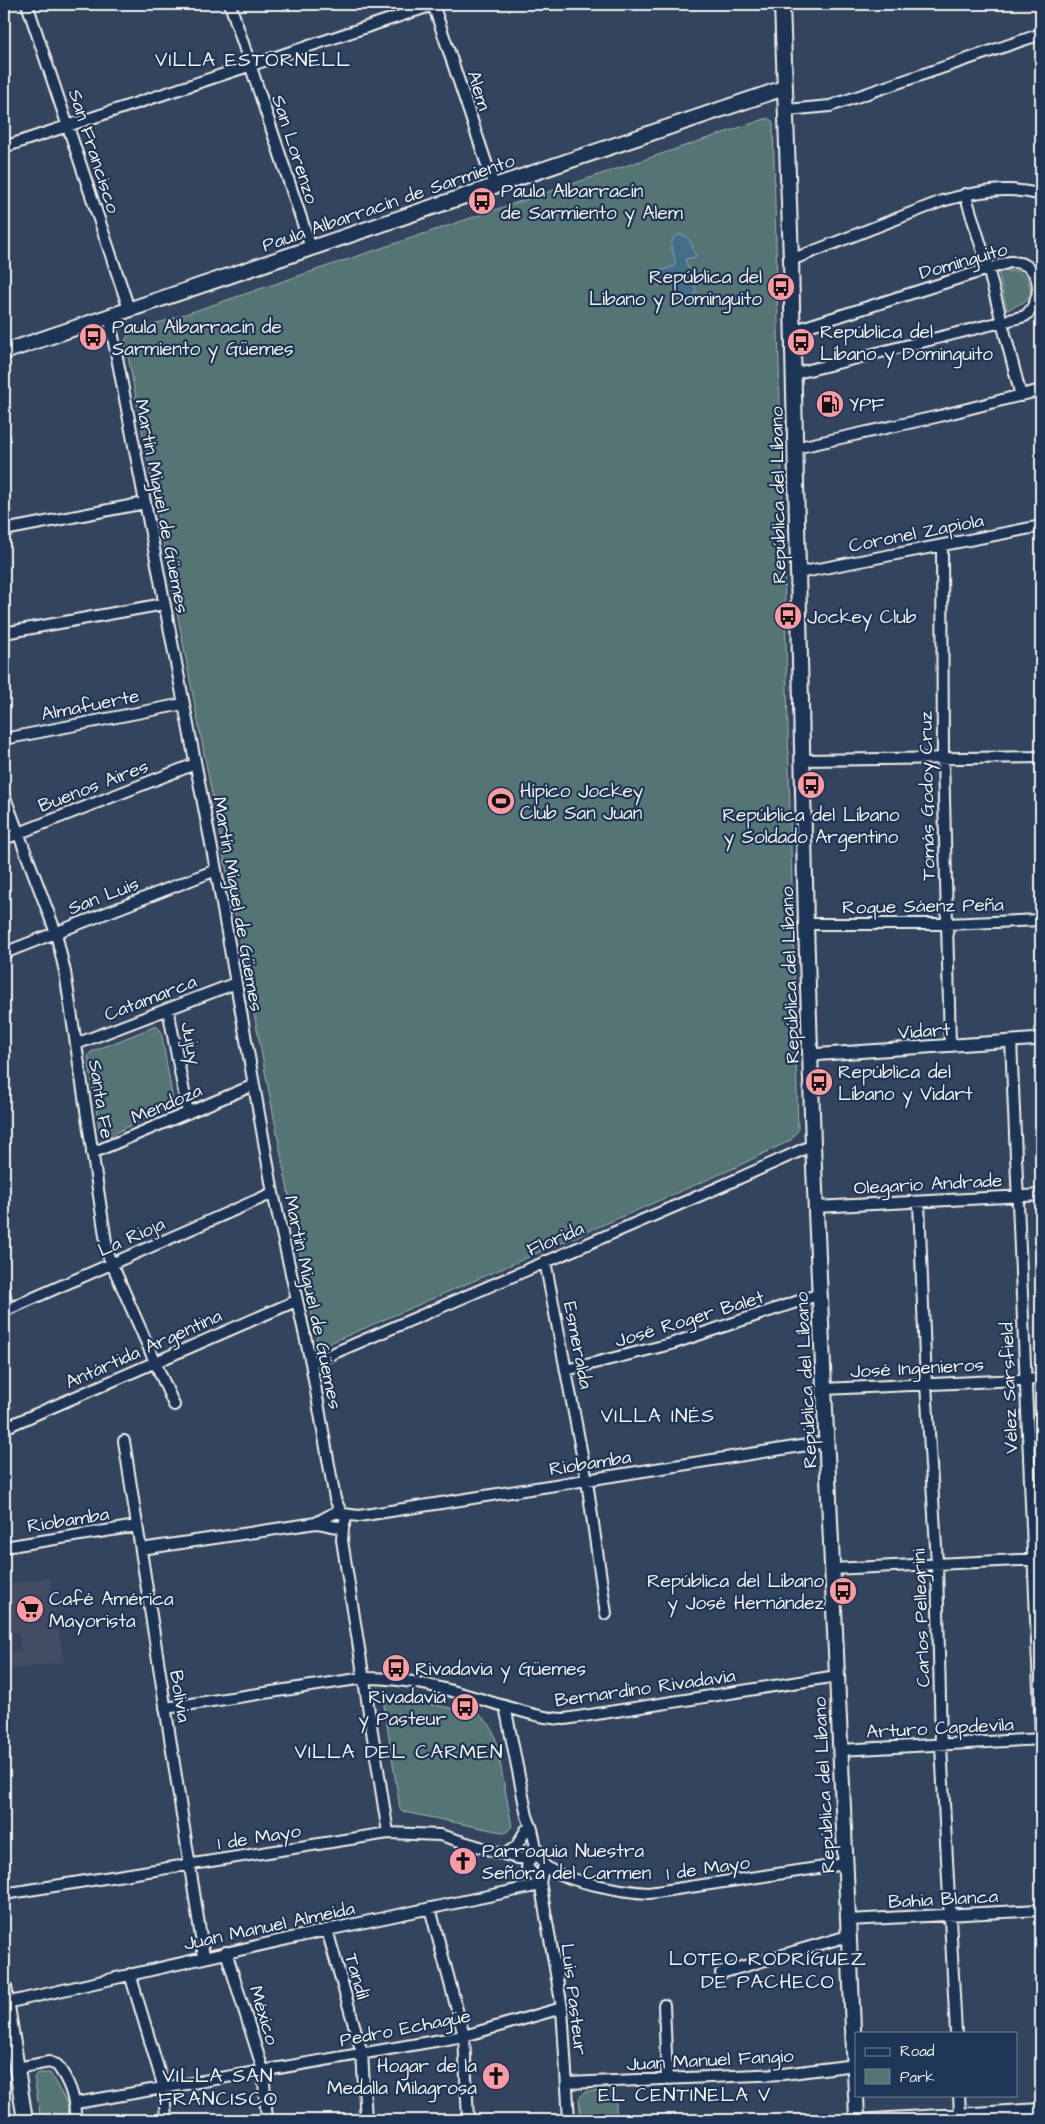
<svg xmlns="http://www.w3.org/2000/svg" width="1045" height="2124" font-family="'Architects Daughter',sans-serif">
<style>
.built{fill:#424e63}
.green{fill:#557574;stroke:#a4b3ae}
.water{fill:#436e8a;stroke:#8aa2b0}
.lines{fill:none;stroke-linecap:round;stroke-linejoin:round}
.minor-casing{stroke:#f4f1e8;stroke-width:14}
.tertiary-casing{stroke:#f4f1e8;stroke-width:15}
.secondary-casing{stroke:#f4f1e8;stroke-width:18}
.minor{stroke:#1d3557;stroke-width:10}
.tertiary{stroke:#1d3557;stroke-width:11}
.secondary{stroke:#1d3557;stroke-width:14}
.labels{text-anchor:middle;stroke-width:4.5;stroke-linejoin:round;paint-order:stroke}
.street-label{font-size:19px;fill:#f4f1e8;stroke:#1d3557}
.poi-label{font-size:19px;fill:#f4f1e8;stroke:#1d3557;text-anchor:start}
.neighbourhood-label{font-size:20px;letter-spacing:1px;fill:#f4f1e8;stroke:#1d3557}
</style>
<rect width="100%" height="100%" fill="#33445e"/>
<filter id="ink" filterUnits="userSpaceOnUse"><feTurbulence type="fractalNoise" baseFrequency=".02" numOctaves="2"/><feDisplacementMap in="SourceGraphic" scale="10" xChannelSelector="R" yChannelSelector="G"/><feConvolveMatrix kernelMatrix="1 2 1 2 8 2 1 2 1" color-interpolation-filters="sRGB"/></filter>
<g filter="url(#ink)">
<!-- built -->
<path class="built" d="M50 1578 64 1662 4 1671V1653L21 1650 18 1632 4 1634V1585Z"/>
<!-- green -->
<path class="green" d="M768 118 773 122 798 1130 791 1140 732 1169 323 1346 317 1342 125 341 129 333Z
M998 271H1018L1028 278 1031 293 1024 302 1007 310Z
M156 1026 161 1031 173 1101 171 1105 106 1138 100 1134 88 1056 91 1052Z
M388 1695 479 1714 490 1725 495 1736 512 1826 506 1833 404 1812 400 1809 383 1699Z
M4 2067 12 2120H4Z
M38 2073H50L68 2105 67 2120H41L34 2077Z
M615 2090 617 2120H581L579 2098 585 2092Z"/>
<!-- water -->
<path class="water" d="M678 235C691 234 692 247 696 257L685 259 696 290 694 298 686 302 679 300 675 294V288L681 282V279L659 286 655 273 675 266C677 254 664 243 678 235Z"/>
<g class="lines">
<defs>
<path id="minor" d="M27 4 129 309
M230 4 311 248
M433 4 494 186
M787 110 830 106 1041 34
M4 147 436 4
M965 194 988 268 1021 396
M791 260 942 201C974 192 1009 185 1041 195
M109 316 216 870 273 1193 311 1363 335 1499 341 1512
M792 331 1010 262C1043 261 1045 299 1025 316L793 374
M795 448 940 416 1041 390
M4 530 145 503
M942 546 943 757 950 1045
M798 573 1041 526
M4 633 164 604
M4 739 183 704
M802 760 1041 757
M4 795 56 933 65 972 108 1255 174 1405
M4 839 195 764
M806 924H946L1041 920
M4 953 216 870
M168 1009 188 1113
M1011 1041 1041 1734
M76 1044 236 983
M92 1153 254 1085
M919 1202 926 1384 937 1563 941 1745 956 2033
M816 1207 1041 1195
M545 1261 587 1481 606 1614
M4 1289 7 1309
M4 1311 273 1193
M311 1363 715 1189 813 1145
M566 1370 671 1344 820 1294
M824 1389 1041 1379
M4 1428 296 1301
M124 1441 204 1957
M343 1514 359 1516 826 1442
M316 1523 336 1512 343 1514 346 1518 343 1528 342 1540 388 1833
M4 1547 137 1526
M141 1549 316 1523C324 1523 336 1529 343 1526
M832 1569 1041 1559
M505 1706 527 1816 532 1829 537 1852 544 1865 540 1882 562 2008 569 2120
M165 1708 364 1678C410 1677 453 1691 497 1704 519 1710 542 1719 565 1719L837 1676
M840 1750 1041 1739
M505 1854 516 1847 526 1830
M533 1857 528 1861 527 1867 540 1882
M544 1865C561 1881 625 1892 649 1893L845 1864
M4 1894 388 1833 440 1835 517 1858H530
M430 1908 464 2036 468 2120
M848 1920 1041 1910
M327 1930 362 2053 366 2120
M226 1952 263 2070 267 2120
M721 1973 848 1936
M130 1974 164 2088 166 2120
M6 2003 327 1930 540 1885
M664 2005 667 2079
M17 2068 49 2062 57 2065C70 2082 76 2100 75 2120
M567 2083 783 2074 855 2065
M959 2095 960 2112
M76 2103 464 2036 562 2008
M857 2120 1041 2109"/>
<path id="tertiary" d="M810 1055 1041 1039"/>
<path id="secondary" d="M782 4 791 260 806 924 813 1145 856 2095
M4 352 784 88
M4 1987 25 2120
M856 2095 857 2120"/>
</defs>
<!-- minor casing -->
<use href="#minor" class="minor-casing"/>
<!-- tertiary casing -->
<use href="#tertiary" class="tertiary-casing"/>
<!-- secondary casing -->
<use href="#secondary" class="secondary-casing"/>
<!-- minor -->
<use href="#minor" class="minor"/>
<!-- tertiary -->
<use href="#tertiary" class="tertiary"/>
<!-- secondary -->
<use href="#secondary" class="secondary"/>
</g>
</g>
<!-- icons -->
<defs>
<symbol id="bus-disc" viewBox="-11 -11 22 22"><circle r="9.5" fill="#ff9aa2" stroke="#1d3557"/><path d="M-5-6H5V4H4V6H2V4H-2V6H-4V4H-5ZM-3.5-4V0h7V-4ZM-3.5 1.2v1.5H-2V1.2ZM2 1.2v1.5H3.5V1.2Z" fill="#111"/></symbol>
<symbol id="fuel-disc" viewBox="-11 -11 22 22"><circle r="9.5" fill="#ff9aa2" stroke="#1d3557"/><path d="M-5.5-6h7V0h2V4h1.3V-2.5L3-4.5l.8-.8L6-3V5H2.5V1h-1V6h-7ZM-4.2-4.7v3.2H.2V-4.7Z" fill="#111"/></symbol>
<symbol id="stadium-disc" viewBox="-11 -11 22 22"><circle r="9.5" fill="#ff9aa2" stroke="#1d3557"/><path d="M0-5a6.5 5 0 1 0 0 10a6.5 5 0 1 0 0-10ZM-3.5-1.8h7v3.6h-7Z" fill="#111"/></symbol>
<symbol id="supermarket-disc" viewBox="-11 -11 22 22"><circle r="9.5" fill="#ff9aa2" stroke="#1d3557"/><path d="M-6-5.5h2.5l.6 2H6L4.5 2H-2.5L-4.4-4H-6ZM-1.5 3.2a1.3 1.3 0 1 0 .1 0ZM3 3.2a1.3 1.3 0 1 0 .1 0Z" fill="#111"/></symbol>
<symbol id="church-disc" viewBox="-11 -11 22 22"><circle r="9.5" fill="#ff9aa2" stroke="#1d3557"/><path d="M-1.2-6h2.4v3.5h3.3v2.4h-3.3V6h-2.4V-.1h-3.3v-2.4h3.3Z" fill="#111"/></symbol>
</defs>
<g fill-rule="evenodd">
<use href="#bus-disc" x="466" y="185" width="32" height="32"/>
<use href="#bus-disc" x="765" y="271" width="32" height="32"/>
<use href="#bus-disc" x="77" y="321" width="32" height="32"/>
<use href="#bus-disc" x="785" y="326" width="32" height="32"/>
<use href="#fuel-disc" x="814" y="388" width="32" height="32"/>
<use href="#bus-disc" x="772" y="600" width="32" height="32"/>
<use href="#bus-disc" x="795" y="769" width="32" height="32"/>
<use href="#stadium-disc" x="485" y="785" width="32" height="32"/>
<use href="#bus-disc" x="803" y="1066" width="32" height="32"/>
<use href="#bus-disc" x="827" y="1575" width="32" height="32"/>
<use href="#supermarket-disc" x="14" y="1593" width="32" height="32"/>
<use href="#bus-disc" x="380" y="1652" width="32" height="32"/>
<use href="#bus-disc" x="449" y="1691" width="32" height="32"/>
<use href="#church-disc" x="447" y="1845" width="32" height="32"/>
<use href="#church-disc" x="480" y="2060" width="32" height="32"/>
</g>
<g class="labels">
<!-- street labels -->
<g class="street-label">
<text transform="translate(480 90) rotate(72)" y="7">Alem</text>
<text transform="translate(296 149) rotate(72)" y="7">San Lorenzo</text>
<text transform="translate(95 151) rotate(72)" y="7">San Francisco</text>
<text transform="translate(388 202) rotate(-19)" y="7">Paula Albarracín de Sarmiento</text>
<text transform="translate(963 260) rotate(-16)" y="7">Dominguito</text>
<text transform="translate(777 495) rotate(-91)" y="7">República del Líbano</text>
<text transform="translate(163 506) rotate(79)" y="7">Martín Miguel de Güemes</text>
<text transform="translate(916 532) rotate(-11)" y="7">Coronel Zapiola</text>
<text transform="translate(90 704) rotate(-11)" y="7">Almafuerte</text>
<text transform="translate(93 785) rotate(-21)" y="7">Buenos Aires</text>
<text transform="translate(926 796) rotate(-91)" y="7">Tomás Godoy Cruz</text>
<text transform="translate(103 895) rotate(-21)" y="7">San Luis</text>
<text transform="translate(239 904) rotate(80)" y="7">Martín Miguel de Güemes</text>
<text transform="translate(923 905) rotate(-1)" y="7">Roque Sáenz Peña</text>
<text transform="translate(789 975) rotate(-92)" y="7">República del Líbano</text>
<text transform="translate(150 997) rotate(-21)" y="7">Catamarca</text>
<text transform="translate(924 1030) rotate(-4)" y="7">Vidart</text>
<text transform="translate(192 1043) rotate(79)" y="7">Jujuy</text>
<text transform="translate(102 1099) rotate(81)" y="7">Santa Fe</text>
<text transform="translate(166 1103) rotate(-23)" y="7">Mendoza</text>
<text transform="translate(928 1183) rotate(-3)" y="7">Olegario Andrade</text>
<text transform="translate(131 1236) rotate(-24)" y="7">La Rioja</text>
<text transform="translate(555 1238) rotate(-23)" y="7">Florida</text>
<text transform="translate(314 1302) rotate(78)" y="7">Martín Miguel de Güemes</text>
<text transform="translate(689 1318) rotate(-17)" y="7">José Roger Balet</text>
<text transform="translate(579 1345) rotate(79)" y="7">Esmeralda</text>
<text transform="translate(143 1348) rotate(-24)" y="7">Antártida Argentina</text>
<text transform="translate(917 1367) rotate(-3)" y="7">José Ingenieros</text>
<text transform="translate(805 1380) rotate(-93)" y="7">República del Líbano</text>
<text transform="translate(1008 1388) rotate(-92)" y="7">Vélez Sarsfield</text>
<text transform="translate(590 1462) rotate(-9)" y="7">Riobamba</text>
<text transform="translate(68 1519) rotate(-9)" y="7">Riobamba</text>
<text transform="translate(920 1618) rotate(-92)" y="7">Carlos Pellegrini</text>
<text transform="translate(645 1687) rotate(-8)" y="7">Bernardino Rivadavia</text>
<text transform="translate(181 1696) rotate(81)" y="7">Bolivia</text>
<text transform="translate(940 1727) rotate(-3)" y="7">Arturo Capdevila</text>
<text transform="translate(823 1785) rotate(-93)" y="7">República del Líbano</text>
<text transform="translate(259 1836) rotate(-9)" y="7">1 de Mayo</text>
<text transform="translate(708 1867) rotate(-8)" y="7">1 de Mayo</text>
<text transform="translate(943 1898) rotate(-3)" y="7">Bahia Blanca</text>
<text transform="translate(269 1925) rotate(-12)" y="7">Juan Manuel Almeida</text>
<text transform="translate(358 1976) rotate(74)" y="7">Tandil</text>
<text transform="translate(575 1999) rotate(83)" y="7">Luis Pasteur</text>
<text transform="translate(265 2015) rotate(73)" y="7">México</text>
<text transform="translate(405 2027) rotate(-11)" y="7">Pedro Echagüe</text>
<text transform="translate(710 2059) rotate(-3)" y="7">Juan Manuel Fangio</text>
</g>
<!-- poi labels -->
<g class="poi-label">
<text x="501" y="197">Paula Albarracín<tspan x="501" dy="22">de Sarmiento y Alem</tspan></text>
<text x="762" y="283" text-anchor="end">República del<tspan x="762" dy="22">Libano y Dominguito</tspan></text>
<text x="112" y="333">Paula Albarracín de<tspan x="112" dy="22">Sarmiento y Güemes</tspan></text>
<text x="820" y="338">República del<tspan x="820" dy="22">Líbano y Dominguito</tspan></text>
<text x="849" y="411">YPF</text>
<text x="807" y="623">Jockey Club</text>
<text x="520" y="797">Hípico Jockey<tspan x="520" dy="22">Club San Juan</tspan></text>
<text x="811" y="821" text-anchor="middle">República del Líbano<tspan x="811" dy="22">y Soldado Argentino</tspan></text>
<text x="838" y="1078">República del<tspan x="838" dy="22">Líbano y Vidart</tspan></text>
<text x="824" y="1587" text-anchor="end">República del Líbano<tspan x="824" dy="22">y José Hernández</tspan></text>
<text x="49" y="1605">Café América<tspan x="49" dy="22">Mayorista</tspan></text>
<text x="415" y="1675">Rivadavia y Güemes</text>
<text x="446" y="1703" text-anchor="end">Rivadavia<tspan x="446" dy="22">y Pasteur</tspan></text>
<text x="482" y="1857">Parroquia Nuestra<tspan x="482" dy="22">Señora del Carmen</tspan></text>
<text x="477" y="2072" text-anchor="end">Hogar de la<tspan x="477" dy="22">Medalla Milagrosa</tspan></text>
</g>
<!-- neighbourhood labels -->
<g class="neighbourhood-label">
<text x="253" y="66">VILLA ESTORNELL</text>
<text x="658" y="1422">VILLA INÉS</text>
<text x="399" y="1758">VILLA DEL CARMEN</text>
<text x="768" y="1965">LOTEO RODRÍGUEZ<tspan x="768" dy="23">DE PACHECO</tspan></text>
<text x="218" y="2082">VILLA SAN<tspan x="218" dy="23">FRANCISCO</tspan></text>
<text x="685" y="2101">EL CENTINELA V</text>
</g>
</g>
<!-- margin -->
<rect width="1045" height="2124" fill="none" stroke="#1d3557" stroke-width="20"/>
<rect x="10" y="10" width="1025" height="2104" fill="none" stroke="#f4f1e8" stroke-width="2" filter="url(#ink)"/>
<!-- legend -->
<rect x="855" y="2032" width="162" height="65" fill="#1d3557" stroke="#738091"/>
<rect x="865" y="2048" width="25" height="8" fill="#1d3557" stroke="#738091"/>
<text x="900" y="2056" font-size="15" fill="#f4f1e8">Road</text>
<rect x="865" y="2069" width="25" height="15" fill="#557574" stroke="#738091"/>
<text x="900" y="2082" font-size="15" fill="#f4f1e8">Park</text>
</svg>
